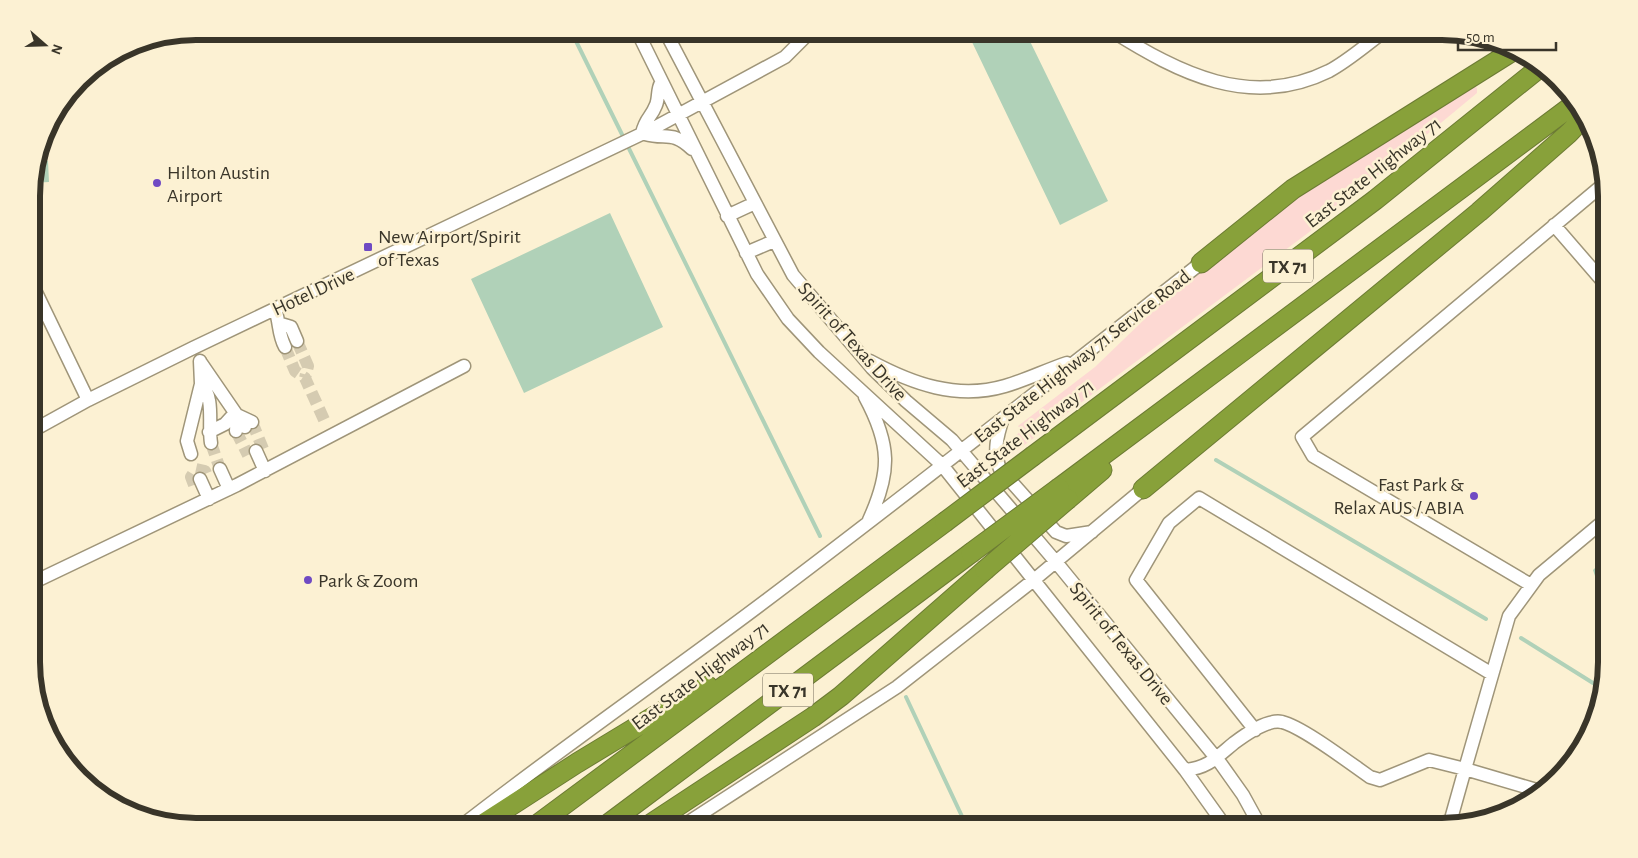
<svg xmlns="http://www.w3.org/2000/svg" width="1638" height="858" font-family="'Alegreya Sans',sans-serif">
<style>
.green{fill:#fdd9d3}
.water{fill:#b0d1b8}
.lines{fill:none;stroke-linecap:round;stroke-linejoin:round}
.stream{stroke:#b0d1b8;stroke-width:4}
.minor-tunnel{stroke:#d5cbb1;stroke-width:12;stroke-dasharray:12 6;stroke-linecap:butt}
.minor-casing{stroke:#9f9579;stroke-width:15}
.highway-casing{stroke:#6c7b34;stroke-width:21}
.minor{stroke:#fff;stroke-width:12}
.highway{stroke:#88a13a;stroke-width:19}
.highway-bridge-casing{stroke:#6c7b34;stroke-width:21;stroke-linecap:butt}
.highway-bridge{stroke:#88a13a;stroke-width:19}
.poi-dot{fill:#6f4ac3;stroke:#fcf1d3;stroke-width:2}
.labels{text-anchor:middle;stroke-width:5;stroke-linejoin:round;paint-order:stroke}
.shield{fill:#fcf1d3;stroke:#746d5c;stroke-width:1}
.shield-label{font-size:19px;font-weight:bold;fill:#393529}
.poi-label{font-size:20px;fill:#393529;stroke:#fcf1d3;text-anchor:start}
.street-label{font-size:20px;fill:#393529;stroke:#fcf1d3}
.rim{fill:none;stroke:#393529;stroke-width:6}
</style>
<rect width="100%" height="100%" fill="#fcf1d3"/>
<!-- green -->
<path class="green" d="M1474 86 1477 88V93L1308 233 1011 455V442L1021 430 1018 426 1095 367 1151 313 1301 192Z"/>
<!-- water -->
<path class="water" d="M998 31H1025L1108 201 1060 225 972 42Z
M38 161H48L49 182 32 183Z
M610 213 663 327 524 393 471 279Z
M1606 557 1607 580 1595 576 1593 570Z"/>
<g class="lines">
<!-- stream -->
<path class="stream" d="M571 31 820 536
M1216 460 1486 619
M1521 638 1601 688
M906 697 967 827"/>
<!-- minor-tunnel -->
<path class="minor-tunnel" d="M297 341 308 366 305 378
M285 347 295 371 305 378 326 424
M252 422 263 449
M236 431 248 455
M211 443 220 469
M194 485 191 477 196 469 205 471 207 476"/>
<defs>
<path id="minor" d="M637 31 757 274 788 319 819 352 942 465 1185 770 1225 826
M665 31 793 275 872 368 906 401 952 440 1056 562 1221 764 1243 795 1260 826
M1112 31C1179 73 1250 110 1329 71 1348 61 1367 44 1385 31
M642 133C646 117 651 118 656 105 659 98 657 89 661 83
M645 134C666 140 672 130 692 149
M727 216 755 203
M1554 225 1606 285
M746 253 774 241
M32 284 88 400
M275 309C280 323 278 334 285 347
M281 324 291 327 297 341
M870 361C913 384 957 400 1005 386 1026 380 1046 370 1067 363
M201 363 245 427
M201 384C215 397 208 425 211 443
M865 397C891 445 891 472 869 520
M1003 418C997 436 993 452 1000 469L1056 532 1066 536 1092 532
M32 431 88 400 193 348 652 129 785 57 811 31
M236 431 237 415 252 422
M209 432 225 424 235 413
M256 451 265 471
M191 454 187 441 201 384 200 361
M220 469 229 489
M200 479 209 499
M34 582 237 485 464 366
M1531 585 1313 456 1302 437 1605 183
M1255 730 1136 580 1169 523 1199 498 1492 674
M1185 770C1208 768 1217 757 1234 743 1246 734 1267 719 1282 722 1303 727 1351 764 1370 777L1380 780 1429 760 1465 769 1449 826
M1540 791 1465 769 1509 616 1539 575 1606 519
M460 827C561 748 666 676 768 599 914 489 1057 376 1201 263
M681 827 897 687 1035 579 1143 489"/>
<path id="highway" d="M1201 263 1293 189 1516 49
M1033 456 1375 200 1538 69
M1059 488 1577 102
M1143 489 1479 212 1569 133 1584 117
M1068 499 1102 470
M478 827 577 763 681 700 708 686
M534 827 945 522
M604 827 971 553
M646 827 813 717 841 696 985 570"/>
</defs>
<!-- minor casing -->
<use href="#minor" class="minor-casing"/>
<!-- highway casing -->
<use href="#highway" class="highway-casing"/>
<!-- minor -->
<use href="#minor" class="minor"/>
<!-- highway -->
<use href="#highway" class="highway"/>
<defs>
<path id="highway-bridge" d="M945 522 1033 456
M971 553 1059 488
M985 570 1068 499"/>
</defs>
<!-- highway-bridge casing -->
<use href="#highway-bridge" class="highway-bridge-casing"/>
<!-- highway-bridge -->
<use href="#highway-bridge" class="highway-bridge"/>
</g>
<!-- markers -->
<g class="poi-dot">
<circle cx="157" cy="183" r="5"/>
<rect x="363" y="242" width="10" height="10" rx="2.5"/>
<circle cx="1474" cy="496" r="5"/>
<circle cx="308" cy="580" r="5"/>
</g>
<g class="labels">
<!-- shield labels -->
<g class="shield">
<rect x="1263" y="249.5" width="50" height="33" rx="4"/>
<rect x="763" y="673.5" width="50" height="33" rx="4"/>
</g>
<g class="shield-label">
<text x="1288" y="273">TX 71</text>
<text x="788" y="697">TX 71</text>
</g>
<!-- poi labels -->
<g class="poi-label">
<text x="167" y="179">Hilton Austin<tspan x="167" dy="23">Airport</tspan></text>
<text x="378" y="243">New Airport/Spirit<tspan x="378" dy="23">of Texas</tspan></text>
<text x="1464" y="491" text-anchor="end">Fast Park &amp;<tspan x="1464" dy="23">Relax AUS / ABIA</tspan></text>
<text x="318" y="587">Park &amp; Zoom</text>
</g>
<!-- street labels -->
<g class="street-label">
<text transform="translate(1373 172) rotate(-38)" y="7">East State Highway 71</text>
<text transform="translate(313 291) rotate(-25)" y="7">Hotel Drive</text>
<text transform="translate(853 341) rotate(48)" y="7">Spirit of Texas Drive</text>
<text transform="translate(1082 356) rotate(-38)" y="7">East State Highway 71 Service Road</text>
<text transform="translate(1025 433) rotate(-37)" y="7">East State Highway 71</text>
<text transform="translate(1122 643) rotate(51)" y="7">Spirit of Texas Drive</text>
<text transform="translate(700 675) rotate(-37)" y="7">East State Highway 71</text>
</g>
</g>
<!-- crop -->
<path d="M0 0H1638V858H0ZM196 40H1442A156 156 0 0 1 1598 196V662A156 156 0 0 1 1442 818H196A156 156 0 0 1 40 662V196A156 156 0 0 1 196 40Z" fill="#fcf1d3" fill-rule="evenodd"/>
<path class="rim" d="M196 40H1442A156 156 0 0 1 1598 196V662A156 156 0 0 1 1442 818H196A156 156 0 0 1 40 662V196A156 156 0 0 1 196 40Z"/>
<!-- north arrow -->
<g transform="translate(45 45) rotate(110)" stroke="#fcf1d3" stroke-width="4" paint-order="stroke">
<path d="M0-4L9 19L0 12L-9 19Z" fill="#393529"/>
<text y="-8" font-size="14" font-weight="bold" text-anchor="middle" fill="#393529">N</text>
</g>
<!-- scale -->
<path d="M1458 42v8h98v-8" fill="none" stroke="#393529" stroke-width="2.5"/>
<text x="1466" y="42" font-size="15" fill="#393529" stroke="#fcf1d3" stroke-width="4" paint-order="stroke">50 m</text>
</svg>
